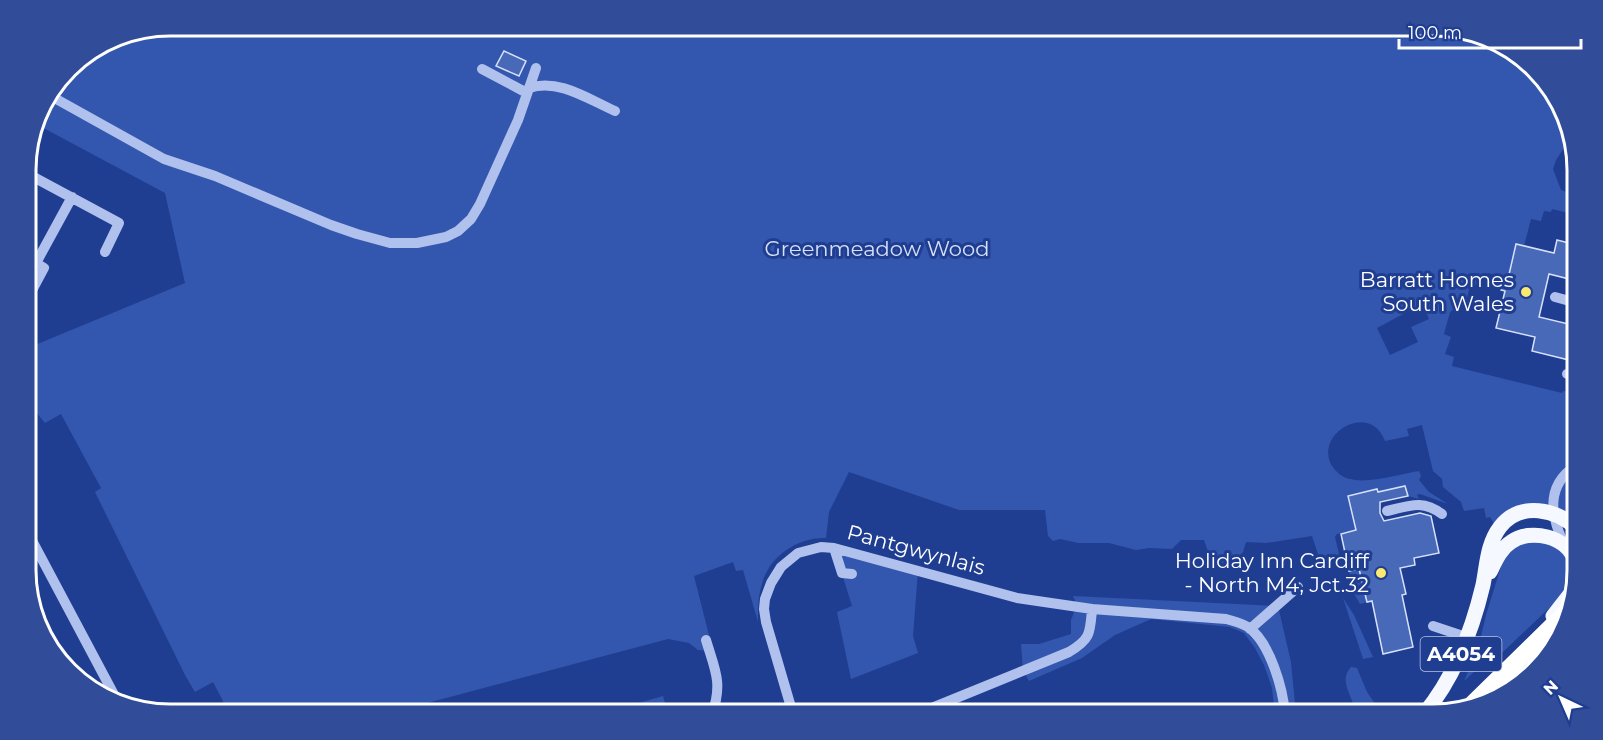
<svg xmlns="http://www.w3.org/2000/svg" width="1603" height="740" font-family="Montserrat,sans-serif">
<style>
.green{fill:#3357ae;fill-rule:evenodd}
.building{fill:#4868b8;stroke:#d6e0f9;stroke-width:1.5}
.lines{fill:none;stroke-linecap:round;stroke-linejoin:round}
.minor{stroke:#b0c1ed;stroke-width:10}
.major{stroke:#f6f8ff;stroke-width:15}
.highway{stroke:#fff;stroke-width:18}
.poi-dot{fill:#fbea70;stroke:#1f3e91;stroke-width:2}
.labels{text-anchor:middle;stroke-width:6;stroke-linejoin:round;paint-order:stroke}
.shield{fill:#1f3e91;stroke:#bcc5de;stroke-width:1.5}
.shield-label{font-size:20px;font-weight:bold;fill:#fff}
.park-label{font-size:21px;fill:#d6e0f9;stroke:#1f3e91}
.poi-label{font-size:21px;fill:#fff;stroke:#1f3e91;text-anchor:end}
.street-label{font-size:21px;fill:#fff;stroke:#1f3e91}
.rim{fill:none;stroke:#fff;stroke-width:3}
</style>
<rect width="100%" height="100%" fill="#1f3e91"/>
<!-- green -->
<path class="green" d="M170 26H1433L1489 37 1548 82 1571 137 1556 160 1553 169 1561 190 1576 195 1577 223 1576 225 1572 224 1573 214 1552 209 1551 212 1544 211 1541 221 1531 219 1524 246 1516 244 1508 279 1488 273 1476 285 1471 283 1466 301 1461 299 1458 308H1455L1450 312 1444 334 1451 337 1445 354 1454 357 1452 366 1562 393 1563 391 1571 392 1577 390V529L1539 511 1498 530 1490 517 1486 518 1484 508 1464 511 1461 502 1443 487 1442 479 1433 471 1422 425 1407 429 1409 436 1385 441C1370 400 1313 434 1332 466 1336 472 1343 478 1350 479 1368 484 1401 474 1419 471L1421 476 1419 480 1429 492 1448 504 1420 494 1417 495 1419 499 1408 496 1405 486 1378 493 1377 489 1349 496 1356 530 1337 534 1335 537 1341 563 1324 564 1319 557 1312 536 1266 543 1246 542 1243 552 1233 562 1220 563 1210 557 1204 540H1181L1172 549 1149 548 1136 550 1109 543H1078L1060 539 1053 541 1048 536 1045 510H959L849 472 829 512 826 538C798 537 769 556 762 584 758 596 758 609 758 622L743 570 736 571 733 562 694 576 713 651 698 650 689 643 668 639 386 714H221L223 701 213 682 195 692 185 675 95 492 101 488 61 414 45 423 26 400V361L35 345 185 283 165 193 36 124 41 106 74 61 115 36ZM1422 304 1429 319 1411 327 1418 342 1390 355 1377 328Z
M1549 541 1567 558 1571 573 1564 594 1486 668 1477 669 1464 681 1478 649 1486 615 1504 557 1516 544Z
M834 548 918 571 913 636 918 653 851 679 837 612 852 606Z
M1363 568V586L1367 602 1360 604 1352 590 1349 571Z
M1073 596 1278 606 1291 662 1296 714H1253L1256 710 1274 706 1272 688 1264 665 1255 648 1244 633 1230 627 1151 619 1115 635 1082 658 1029 681 1023 670 1021 644H1039L1071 634V620L1077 605Z
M1343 598 1354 615 1373 657 1363 659Z
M1351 667 1357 668 1367 692 1382 714H1355C1355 697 1337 683 1351 667Z
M663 696 668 714H633L632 705Z"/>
<!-- building -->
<path class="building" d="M504 51 526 61 519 76 496 66Z
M1557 240 1577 245V281L1549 274 1539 317 1577 326V348L1573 361 1532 351 1535 337 1496 328 1505 291 1501 290 1504 278 1508 279 1516 244 1554 253Z
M1405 486 1408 496 1380 502V513L1384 521 1420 513 1431 516 1439 553 1414 558 1415 565 1400 568 1406 594 1402 595 1413 647 1383 654 1372 601 1367 602 1359 569 1349 571 1341 534 1356 530 1348 496 1377 489 1378 492Z"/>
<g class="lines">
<!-- minor -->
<path class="minor" d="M482 69 527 93
M529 88C558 78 588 99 615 111
M49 95 164 159 215 176 331 225 357 234 390 243H417L446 237 458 231 471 219 480 204 518 120 536 68
M26 173 119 223 105 252
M1555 297 1577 303
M28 298 44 268 36 263 72 197
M1567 374 1577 373
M1387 511C1409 506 1422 499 1442 514
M1575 527 1572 496 1577 481
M27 531 119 704
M1565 546C1550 516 1545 485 1577 465
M834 548 842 573 852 574
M1433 626 1466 637
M1250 629 1298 587
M706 640C715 670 723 683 712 714
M1525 652 1535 664
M629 714 633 713
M793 714 766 622 764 609 765 599 771 583 781 567 798 553 821 547 834 548 1017 598 1092 609
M917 714 1069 652C1091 639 1090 633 1092 609L1226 619C1234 621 1241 623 1248 627 1270 642 1283 689 1285 714"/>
<!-- major -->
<path class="major" d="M1490 572C1495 562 1500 549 1511 542 1530 528 1567 536 1575 561 1576 567 1576 573 1576 579
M1553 616 1571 593 1575 583
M1424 714C1454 678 1472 631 1483 585 1487 565 1487 544 1500 527 1520 501 1557 509 1577 529"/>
<!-- highway -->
<path class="highway" d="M1473 704 1570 609"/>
</g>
<!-- markers -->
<g class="poi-dot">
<circle cx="1526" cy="292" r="6"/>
<circle cx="1381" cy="573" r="6"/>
</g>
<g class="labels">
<!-- shield labels -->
<rect class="shield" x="1420.5" y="637" width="81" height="34" rx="4.5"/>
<g class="shield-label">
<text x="1461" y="661">A4054</text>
</g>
<!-- park labels -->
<g class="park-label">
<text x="877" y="256">Greenmeadow Wood</text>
</g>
<!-- poi labels -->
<g class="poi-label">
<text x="1514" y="287">Barratt Homes<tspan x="1514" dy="24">South Wales</tspan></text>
<text x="1369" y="568">Holiday Inn Cardiff<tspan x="1369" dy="24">- North M4, Jct.32</tspan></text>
</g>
<!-- street labels -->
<g class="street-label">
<text transform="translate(916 550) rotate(15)" y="7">Pantgwynlais</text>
</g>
</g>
<!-- crop -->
<path d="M0 0H1603V740H0ZM170 36H1433A134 134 0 0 1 1567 170V570A134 134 0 0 1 1433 704H170A134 134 0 0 1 36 570V170A134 134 0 0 1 170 36Z" fill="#314d9a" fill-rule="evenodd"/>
<path class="rim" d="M170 36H1433A134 134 0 0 1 1567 170V570A134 134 0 0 1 1433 704H170A134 134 0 0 1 36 570V170A134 134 0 0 1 170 36Z"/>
<!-- north arrow -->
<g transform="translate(1561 698) rotate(316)" stroke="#1f3e91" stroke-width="4.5" paint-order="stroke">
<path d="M0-4.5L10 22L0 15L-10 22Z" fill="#ffffff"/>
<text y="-9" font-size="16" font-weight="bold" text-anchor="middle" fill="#ffffff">N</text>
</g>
<!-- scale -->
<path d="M1399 39v9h182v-9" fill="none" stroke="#ffffff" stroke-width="3"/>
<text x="1408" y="39" font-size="18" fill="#ffffff" stroke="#1f3e91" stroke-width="4.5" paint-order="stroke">100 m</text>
</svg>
